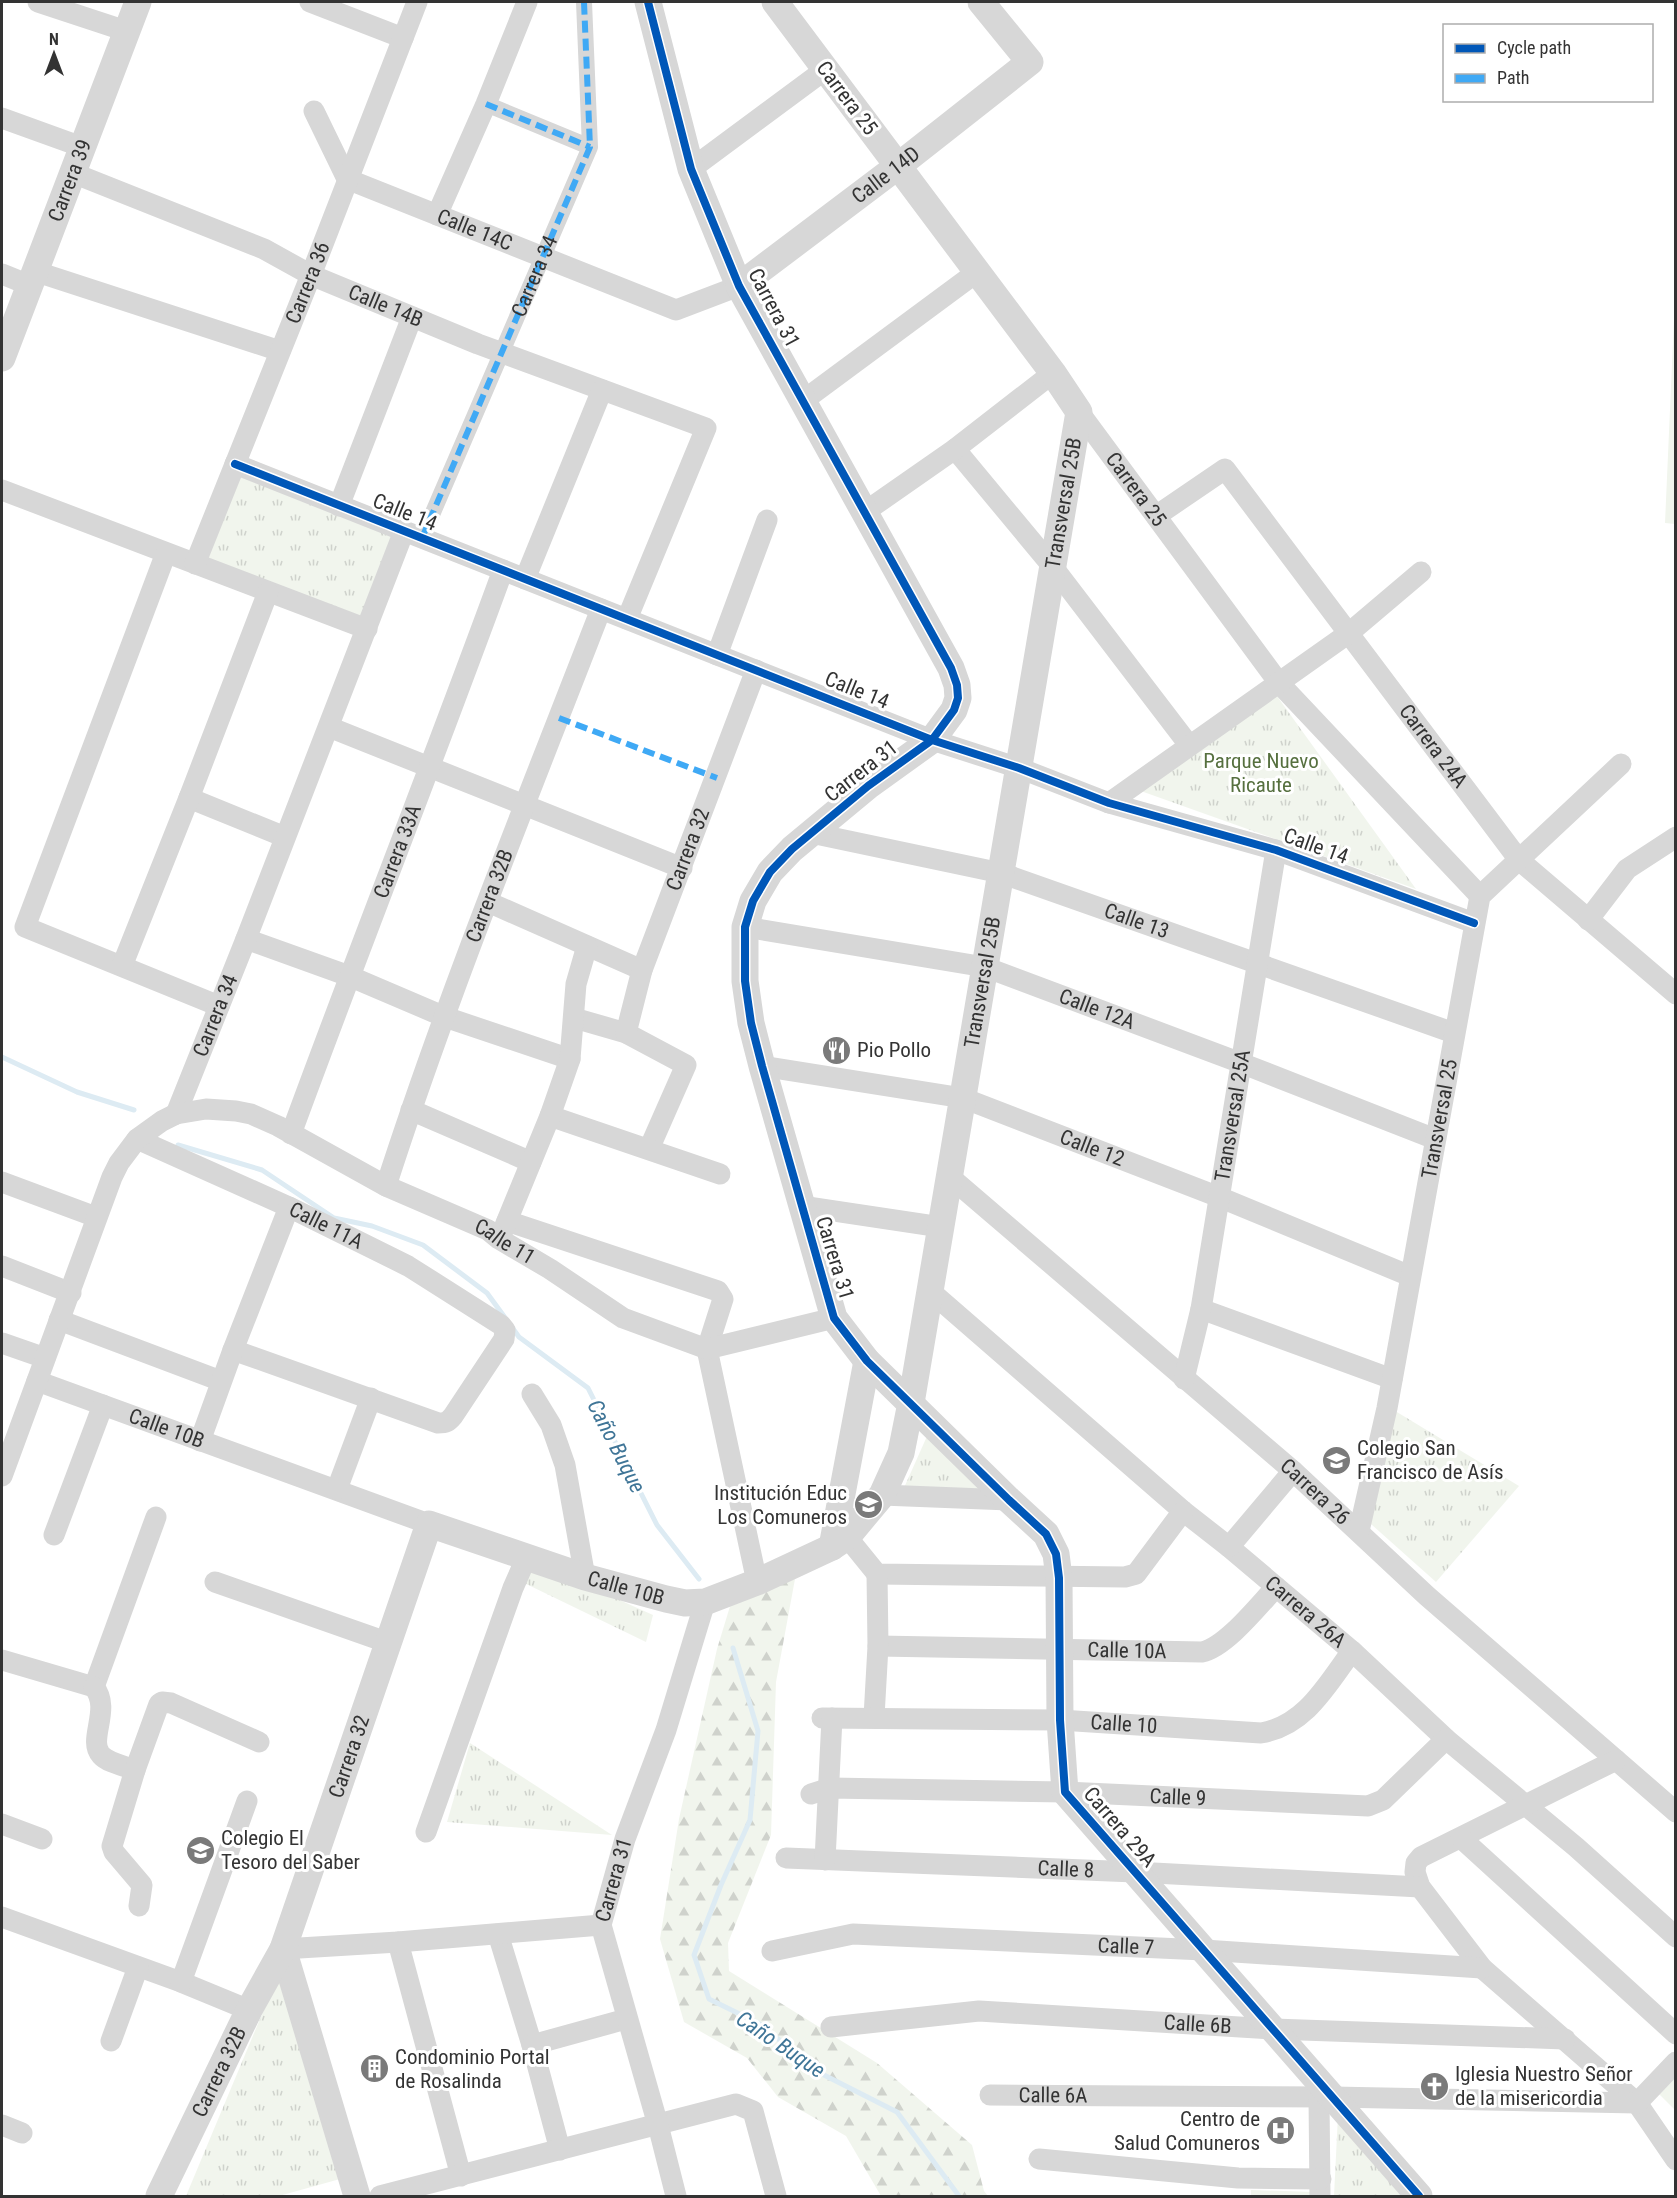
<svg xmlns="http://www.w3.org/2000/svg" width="1677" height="2198" font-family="'Roboto Condensed',sans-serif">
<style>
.forest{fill:url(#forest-firs)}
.park{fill:url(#park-tufts)}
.pitch{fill:#f1f5ed}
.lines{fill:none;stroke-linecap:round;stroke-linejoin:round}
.stream{stroke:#ddebf3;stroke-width:5}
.pedestrian{stroke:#d7d7d7;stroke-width:16}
.minor{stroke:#d7d7d7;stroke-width:21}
.tertiary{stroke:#d7d7d7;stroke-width:27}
.quiet{stroke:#3fa9f5;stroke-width:6;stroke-dasharray:12 6;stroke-linecap:butt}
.cycleway-casing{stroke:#fff;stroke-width:11}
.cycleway{stroke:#0057b8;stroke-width:8}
.labels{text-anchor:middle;stroke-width:6;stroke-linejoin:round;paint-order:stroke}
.street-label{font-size:21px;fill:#333;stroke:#fff}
.park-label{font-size:21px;fill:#56703f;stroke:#fff}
.poi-label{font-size:21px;fill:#333;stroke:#fff;text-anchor:start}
.water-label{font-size:22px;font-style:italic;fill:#3f7597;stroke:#fff}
</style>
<defs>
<pattern id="forest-firs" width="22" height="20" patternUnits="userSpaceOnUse" patternTransform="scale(1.5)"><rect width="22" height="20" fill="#f1f5ed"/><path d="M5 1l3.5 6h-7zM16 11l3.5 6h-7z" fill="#cfd2cc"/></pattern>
<pattern id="park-tufts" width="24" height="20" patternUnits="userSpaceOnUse" patternTransform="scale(1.5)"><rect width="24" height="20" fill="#f1f5ed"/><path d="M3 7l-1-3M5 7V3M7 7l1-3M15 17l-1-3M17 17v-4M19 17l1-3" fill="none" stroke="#cfd2cc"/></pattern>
</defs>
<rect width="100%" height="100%" fill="#fff"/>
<!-- forest -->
<path class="forest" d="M795 1579 776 1682 771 1835 728 1943 729 1971 877 2063 972 2145 984 2191 988 2196H881L846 2136 778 2097 747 2058 684 2022 660 1939 679 1819 717 1649 731 1603Z"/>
<!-- park -->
<path class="park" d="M235 464 404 531 367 629 195 564Z
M1274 692 1416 889 1138 790Z
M1382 1403 1519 1486 1436 1582 1362 1516Z
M928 1434 984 1493 903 1490Z
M528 1559 653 1615 646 1642 518 1580Z
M470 1743 612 1835 447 1822Z
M280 1971 340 2179 279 2196H186Z
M1338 2115 1409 2196H1334Z"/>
<!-- pitch -->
<path class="pitch" d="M1675 296 1676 524H1675L1665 523Z
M1675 2059V2110L1654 2089Z
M1251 2190 1313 2192 1312 2196H1251Z"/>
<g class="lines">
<!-- stream -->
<path class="stream" d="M2 1057 77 1092 134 1110
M178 1145 262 1170 334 1218 372 1226 423 1245 487 1293 506 1319
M511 1326 519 1337 588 1388 657 1525 699 1579
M733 1648 758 1731 750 1820 721 1885 694 1955 709 1999 758 2023 822 2074 897 2112 959 2196"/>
<!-- pedestrian -->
<path class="pedestrian" d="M486 104 590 147
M422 538 590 147 584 2"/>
<!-- minor -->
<g class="minor">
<path d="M38 2 126 31"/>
<path d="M310 2 403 38"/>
<path id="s1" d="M314 111 347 179 676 310 739 286"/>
<path d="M2 118 82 147"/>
<path d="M691 169 826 69"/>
<path id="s2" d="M73 173 264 249 311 275 478 344 706 428 627 619"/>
<path d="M437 215 486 104 527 2"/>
<path d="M34 271 280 351"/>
<path d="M2 274 29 285"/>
<path d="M804 400 977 272"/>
<path id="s3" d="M1079 412 1279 683 1480 896"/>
<path d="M955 449 1053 567 1189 745"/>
<path d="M235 464 932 740 1019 768 1109 803 1276 850 1474 923"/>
<path d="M2 490 367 629"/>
<path d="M339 506 412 317"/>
<path d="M866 511 955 449 1053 373"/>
<path id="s4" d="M1156 516 1225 469 1519 860 1676 994"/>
<path d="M166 553 25 927 219 1006"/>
<path id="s5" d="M195 564 311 275 417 2"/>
<path d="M525 579 602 390"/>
<path d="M717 655 767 520"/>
<path d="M329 727 682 868"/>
<path d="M189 798 285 837"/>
<path d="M1109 803 1349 633 1421 572"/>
<path id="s6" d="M811 833 1001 873 1454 1033"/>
<path d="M488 902 642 970"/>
<path d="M1588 920 1627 869 1676 837"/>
<path id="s7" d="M745 927 985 967 1241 1063 1435 1139"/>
<path d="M246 939 349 976 445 1017 570 1059"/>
<path d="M122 966 189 798 268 592"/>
<path d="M574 1018 626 1033 686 1065 649 1149"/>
<path id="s8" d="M626 1033 642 970 756 670"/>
<path id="s9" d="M762 1066 963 1098 1219 1197 1410 1276"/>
<path d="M411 1110 531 1162"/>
<path id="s10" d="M176 1114 246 939 404 531"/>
<path d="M550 1116 720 1174"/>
<path id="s11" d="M291 1134C360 946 434 759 503 570"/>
<path id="s12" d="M137 1139 289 1207 408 1266 501 1325 505 1330 504 1339 453 1416C448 1422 446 1423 438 1423L233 1350"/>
<path id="s13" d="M950 1177 1293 1471 1427 1596 1676 1812"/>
<path d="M2 1182 96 1217"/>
<path id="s14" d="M386 1186C449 991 527 800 601 609"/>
<path d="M801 1206 941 1227"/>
<path d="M507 1221 718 1291 723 1299 707 1349 757 1582"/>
<path d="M502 1233 550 1116 570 1059 576 984 587 946"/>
<path d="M2 1266 71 1293"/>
<path id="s15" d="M930 1291 1183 1511 1229 1547 1352 1651 1446 1739 1576 1847 1676 1937"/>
<path d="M1201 1309 1392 1379"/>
<path d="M59 1320 221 1381"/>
<path d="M2 1343 45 1358"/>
<path id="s16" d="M1184 1379 1201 1309 1276 850"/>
<path id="s17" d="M37 1381 429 1524"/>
<path d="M532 1394 551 1425 565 1465 585 1577"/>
<path d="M200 1441 233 1350 289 1207"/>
<path id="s18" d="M2 1476 112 1177 119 1163 137 1139 162 1121 176 1114 206 1109 236 1111 251 1114 278 1126 386 1186 488 1230 499 1239 550 1269 623 1318 707 1349 834 1318"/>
<path d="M337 1489 371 1398"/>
<path d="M882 1495 1009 1500"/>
<path id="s19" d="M1359 1531 1387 1408 1480 896 1621 764"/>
<path d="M54 1535 103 1405"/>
<path d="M847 1537 877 1574 1125 1577 1136 1574 1183 1511"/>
<path d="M1229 1547 1293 1471"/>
<path d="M215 1582 389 1643"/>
<path id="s20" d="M878 1646 1202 1652C1226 1647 1259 1605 1276 1587"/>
<path d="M2 1660 94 1687"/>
<path d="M94 1687 156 1517"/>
<path d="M94 1687C112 1709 87 1740 101 1755 108 1763 125 1766 135 1770"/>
<path d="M874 1717 878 1646 877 1574"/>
<path id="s21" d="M822 1718 1060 1720 1261 1733C1305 1726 1327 1685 1352 1651"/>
<path d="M1616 1760 1421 1857 1416 1863 1415 1872 1420 1887 1482 1968 1637 2103 1676 2160"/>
<path id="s22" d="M811 1794 830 1788 1065 1792 1368 1806 1383 1800 1446 1739"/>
<path d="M2 1824 42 1839"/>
<path d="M426 1832 513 1588 527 1556"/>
<path d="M1461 1838 1676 2034"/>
<path id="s23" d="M786 1858 1135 1872 1420 1887"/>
<path d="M825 1860 832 1718"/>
<path d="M139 1906 142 1885 114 1852 112 1846 135 1770 159 1704 162 1702 171 1703 259 1742"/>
<path d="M2 1917 181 1982 249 2010"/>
<path d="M498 1934 532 2045 560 2150"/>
<path d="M398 1942 461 2176"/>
<path d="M283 1949 398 1942 601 1925"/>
<path id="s24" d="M772 1951 853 1934 1204 1950 1482 1968"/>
<path d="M181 1982 247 1801"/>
<path id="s25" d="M831 2027 979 2011 1273 2029 1565 2039"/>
<path d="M111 2041 138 1967"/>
<path d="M532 2045 626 2019"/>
<path id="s26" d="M990 2095 1333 2097 1637 2103 1676 2062"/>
<path d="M1319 2098 1320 2196"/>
<path d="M2 2125 22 2133"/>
<path d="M1039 2159 1238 2178 1321 2179"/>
<path d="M380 2196 736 2104 753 2111 776 2196"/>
<path id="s27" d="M676 2196 658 2125 601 1925 625 1839 666 1730 705 1602"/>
</g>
<!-- tertiary -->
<g class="tertiary">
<path d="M648 2 691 169 739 286 951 668 957 685 958 698 954 710 932 740 868 786 792 849 770 872 753 901 745 927V981L751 1023 762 1066 834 1318 867 1361 1009 1500 1046 1534 1056 1554 1059 1578 1060 1720 1065 1792 1419 2196"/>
<path id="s28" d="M739 286 898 166 1030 62 981 2"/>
<path id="s29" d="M2 358 138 2"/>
<path d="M832 1547 867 1361"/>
<path d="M283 1949 357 2196"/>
<path id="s30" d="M159 2196 249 2010 283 1949 429 1524 585 1577 666 1599 685 1603 705 1602 757 1582 832 1547 847 1537 882 1495 901 1453 911 1403 1079 412 1053 373 775 2"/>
</g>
<!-- quiet -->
<g class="quiet">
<path d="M486 104 590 147"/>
<path id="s31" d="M422 538 590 147 584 2"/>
<path d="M559 718 717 778"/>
</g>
<defs>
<path id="cycleway" d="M648 2 691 169 739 286 951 668 957 685 958 698 954 710 932 740 868 786 792 849 770 872 753 901 745 927V981L751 1023 762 1066 834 1318 867 1361 1009 1500 1046 1534 1056 1554 1059 1578 1060 1720 1065 1792 1419 2196
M235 464 932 740 1019 768 1109 803 1276 850 1474 923"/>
</defs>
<!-- cycleway casing -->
<use href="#cycleway" class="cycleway-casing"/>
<!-- cycleway -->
<use href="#cycleway" class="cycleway"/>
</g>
<!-- icons -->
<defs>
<symbol id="restaurant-disc" viewBox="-11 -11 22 22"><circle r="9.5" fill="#7a7a7a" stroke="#fff"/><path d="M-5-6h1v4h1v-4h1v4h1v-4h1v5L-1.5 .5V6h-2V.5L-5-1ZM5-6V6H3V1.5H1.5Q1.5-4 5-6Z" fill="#fff"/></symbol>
<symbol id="school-disc" viewBox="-11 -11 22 22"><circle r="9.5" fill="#7a7a7a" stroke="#fff"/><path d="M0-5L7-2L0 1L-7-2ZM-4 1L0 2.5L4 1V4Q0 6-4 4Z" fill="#fff"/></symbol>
<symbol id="building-disc" viewBox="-11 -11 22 22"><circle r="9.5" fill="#7a7a7a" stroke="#fff"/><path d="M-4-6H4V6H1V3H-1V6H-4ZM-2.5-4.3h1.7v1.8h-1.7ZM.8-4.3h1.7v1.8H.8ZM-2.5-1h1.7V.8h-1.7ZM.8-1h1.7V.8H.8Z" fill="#fff"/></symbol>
<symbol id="church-disc" viewBox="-11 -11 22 22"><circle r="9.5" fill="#7a7a7a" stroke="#fff"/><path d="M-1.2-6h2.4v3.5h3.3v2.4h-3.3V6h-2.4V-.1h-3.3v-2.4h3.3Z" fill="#fff"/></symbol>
<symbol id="hospital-disc" viewBox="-11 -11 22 22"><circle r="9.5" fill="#7a7a7a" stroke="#fff"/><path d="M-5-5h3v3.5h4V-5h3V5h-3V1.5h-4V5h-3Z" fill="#fff"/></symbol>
</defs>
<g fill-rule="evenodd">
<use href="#restaurant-disc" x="820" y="1034" width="33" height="33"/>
<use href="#school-disc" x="1320" y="1444" width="33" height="33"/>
<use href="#school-disc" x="852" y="1488" width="33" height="33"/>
<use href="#school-disc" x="184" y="1834" width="33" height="33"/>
<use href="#building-disc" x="358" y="2052" width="33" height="33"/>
<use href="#church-disc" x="1418" y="2070" width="33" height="33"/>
<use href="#hospital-disc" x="1264" y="2114" width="33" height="33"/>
</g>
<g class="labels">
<!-- street labels -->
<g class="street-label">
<text transform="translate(847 98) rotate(53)" y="7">Carrera 25</text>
<text dy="7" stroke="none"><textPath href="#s28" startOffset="184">Calle 14D</textPath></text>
<text dy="7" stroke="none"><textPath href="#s29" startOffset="190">Carrera 39</textPath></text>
<text dy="7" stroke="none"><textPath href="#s1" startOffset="213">Calle 14C</textPath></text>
<text dy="7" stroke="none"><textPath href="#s31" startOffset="285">Carrera 34</textPath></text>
<text dy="7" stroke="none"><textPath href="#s5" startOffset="303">Carrera 36</textPath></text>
<text dy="7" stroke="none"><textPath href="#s2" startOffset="340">Calle 14B</textPath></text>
<text transform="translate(774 308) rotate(62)" y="7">Carrera 31</text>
<text dy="7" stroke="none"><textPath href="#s3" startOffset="96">Carrera 25</textPath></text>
<text dy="7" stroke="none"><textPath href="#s30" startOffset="2235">Transversal 25B</textPath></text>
<text transform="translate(405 512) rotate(22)" y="7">Calle 14</text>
<text transform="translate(857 690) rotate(22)" y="7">Calle 14</text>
<text dy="7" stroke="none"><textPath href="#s4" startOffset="430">Carrera 24A</textPath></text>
<text transform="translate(861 771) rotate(-38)" y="7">Carrera 31</text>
<text transform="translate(1316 846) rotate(20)" y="7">Calle 14</text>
<text dy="7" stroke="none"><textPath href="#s8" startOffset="194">Carrera 32</textPath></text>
<text dy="7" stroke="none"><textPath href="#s11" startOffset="302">Carrera 33A</textPath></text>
<text dy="7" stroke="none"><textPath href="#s14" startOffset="308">Carrera 32B</textPath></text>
<text dy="7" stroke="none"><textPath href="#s6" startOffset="338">Calle 13</textPath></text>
<text dy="7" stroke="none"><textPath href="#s30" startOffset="1749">Transversal 25B</textPath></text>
<text dy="7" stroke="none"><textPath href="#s7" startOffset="363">Calle 12A</textPath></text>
<text dy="7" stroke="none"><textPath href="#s10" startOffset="106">Carrera 34</textPath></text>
<text dy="7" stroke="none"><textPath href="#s16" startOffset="268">Transversal 25A</textPath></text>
<text dy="7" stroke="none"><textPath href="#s19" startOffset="420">Transversal 25</textPath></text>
<text dy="7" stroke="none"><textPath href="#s9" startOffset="342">Calle 12</textPath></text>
<text dy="7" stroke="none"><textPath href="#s12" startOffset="208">Calle 11A</textPath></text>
<text dy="7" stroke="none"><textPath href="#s18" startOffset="771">Calle 11</textPath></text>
<text transform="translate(835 1258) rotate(73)" y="7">Carrera 31</text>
<text dy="7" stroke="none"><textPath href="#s17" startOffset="138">Calle 10B</textPath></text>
<text dy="7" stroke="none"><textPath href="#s13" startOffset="482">Carrera 26</textPath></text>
<text dy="7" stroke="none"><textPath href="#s30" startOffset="933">Calle 10B</textPath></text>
<text dy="7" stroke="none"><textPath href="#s15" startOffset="494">Carrera 26A</textPath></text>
<text dy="7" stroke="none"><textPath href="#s20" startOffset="249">Calle 10A</textPath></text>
<text dy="7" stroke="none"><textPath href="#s21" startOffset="302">Calle 10</textPath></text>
<text dy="7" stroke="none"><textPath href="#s30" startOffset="480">Carrera 32</textPath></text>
<text dy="7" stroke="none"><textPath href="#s22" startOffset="368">Calle 9</textPath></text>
<text transform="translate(1120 1827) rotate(49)" y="7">Carrera 29A</text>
<text dy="7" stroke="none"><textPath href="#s23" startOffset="280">Calle 8</textPath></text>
<text dy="7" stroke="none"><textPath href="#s27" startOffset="328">Carrera 31</textPath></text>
<text dy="7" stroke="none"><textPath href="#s24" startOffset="356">Calle 7</textPath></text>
<text dy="7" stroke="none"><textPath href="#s25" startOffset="368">Calle 6B</textPath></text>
<text dy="7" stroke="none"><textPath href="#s30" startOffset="138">Carrera 32B</textPath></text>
<text dy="7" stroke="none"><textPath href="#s26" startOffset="63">Calle 6A</textPath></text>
</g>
<!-- park labels -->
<g class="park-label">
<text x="1261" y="768">Parque Nuevo<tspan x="1261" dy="24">Ricaute</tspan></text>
</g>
<!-- poi labels -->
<g class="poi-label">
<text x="857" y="1057">Pio Pollo</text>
<text x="1357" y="1455">Colegio San<tspan x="1357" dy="24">Francisco de Asís</tspan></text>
<text x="847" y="1500" text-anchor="end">Institución Educ<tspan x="847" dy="24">Los Comuneros</tspan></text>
<text x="221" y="1845">Colegio El<tspan x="221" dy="24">Tesoro del Saber</tspan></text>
<text x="395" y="2064">Condominio Portal<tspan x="395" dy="24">de Rosalinda</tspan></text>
<text x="1455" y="2081">Iglesia Nuestro Señor<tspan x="1455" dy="24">de la misericordia</tspan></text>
<text x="1260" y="2126" text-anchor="end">Centro de<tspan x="1260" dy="24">Salud Comuneros</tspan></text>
</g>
<!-- water labels -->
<g class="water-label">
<text transform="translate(617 1446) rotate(63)" y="8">Caño Buque</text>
<text transform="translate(781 2044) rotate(34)" y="8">Caño Buque</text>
</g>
</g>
<!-- border -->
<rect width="1677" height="2198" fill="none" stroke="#333333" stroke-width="6"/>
<!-- legend -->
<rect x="1443" y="24" width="210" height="78" fill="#ffffff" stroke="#adadad" stroke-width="1.5"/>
<rect x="1455" y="44" width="30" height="9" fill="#0057b8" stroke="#adadad" stroke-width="1.5"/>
<text x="1497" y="54" font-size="18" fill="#333333">Cycle path</text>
<rect x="1455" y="74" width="30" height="9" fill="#3fa9f5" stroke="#adadad" stroke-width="1.5"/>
<text x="1497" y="84" font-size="18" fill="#333333">Path</text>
<!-- north arrow -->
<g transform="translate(54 54)" stroke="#ffffff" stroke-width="4.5" paint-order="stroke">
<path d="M0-4.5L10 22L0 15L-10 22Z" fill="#333333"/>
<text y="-9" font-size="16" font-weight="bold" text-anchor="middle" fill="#333333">N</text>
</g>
</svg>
